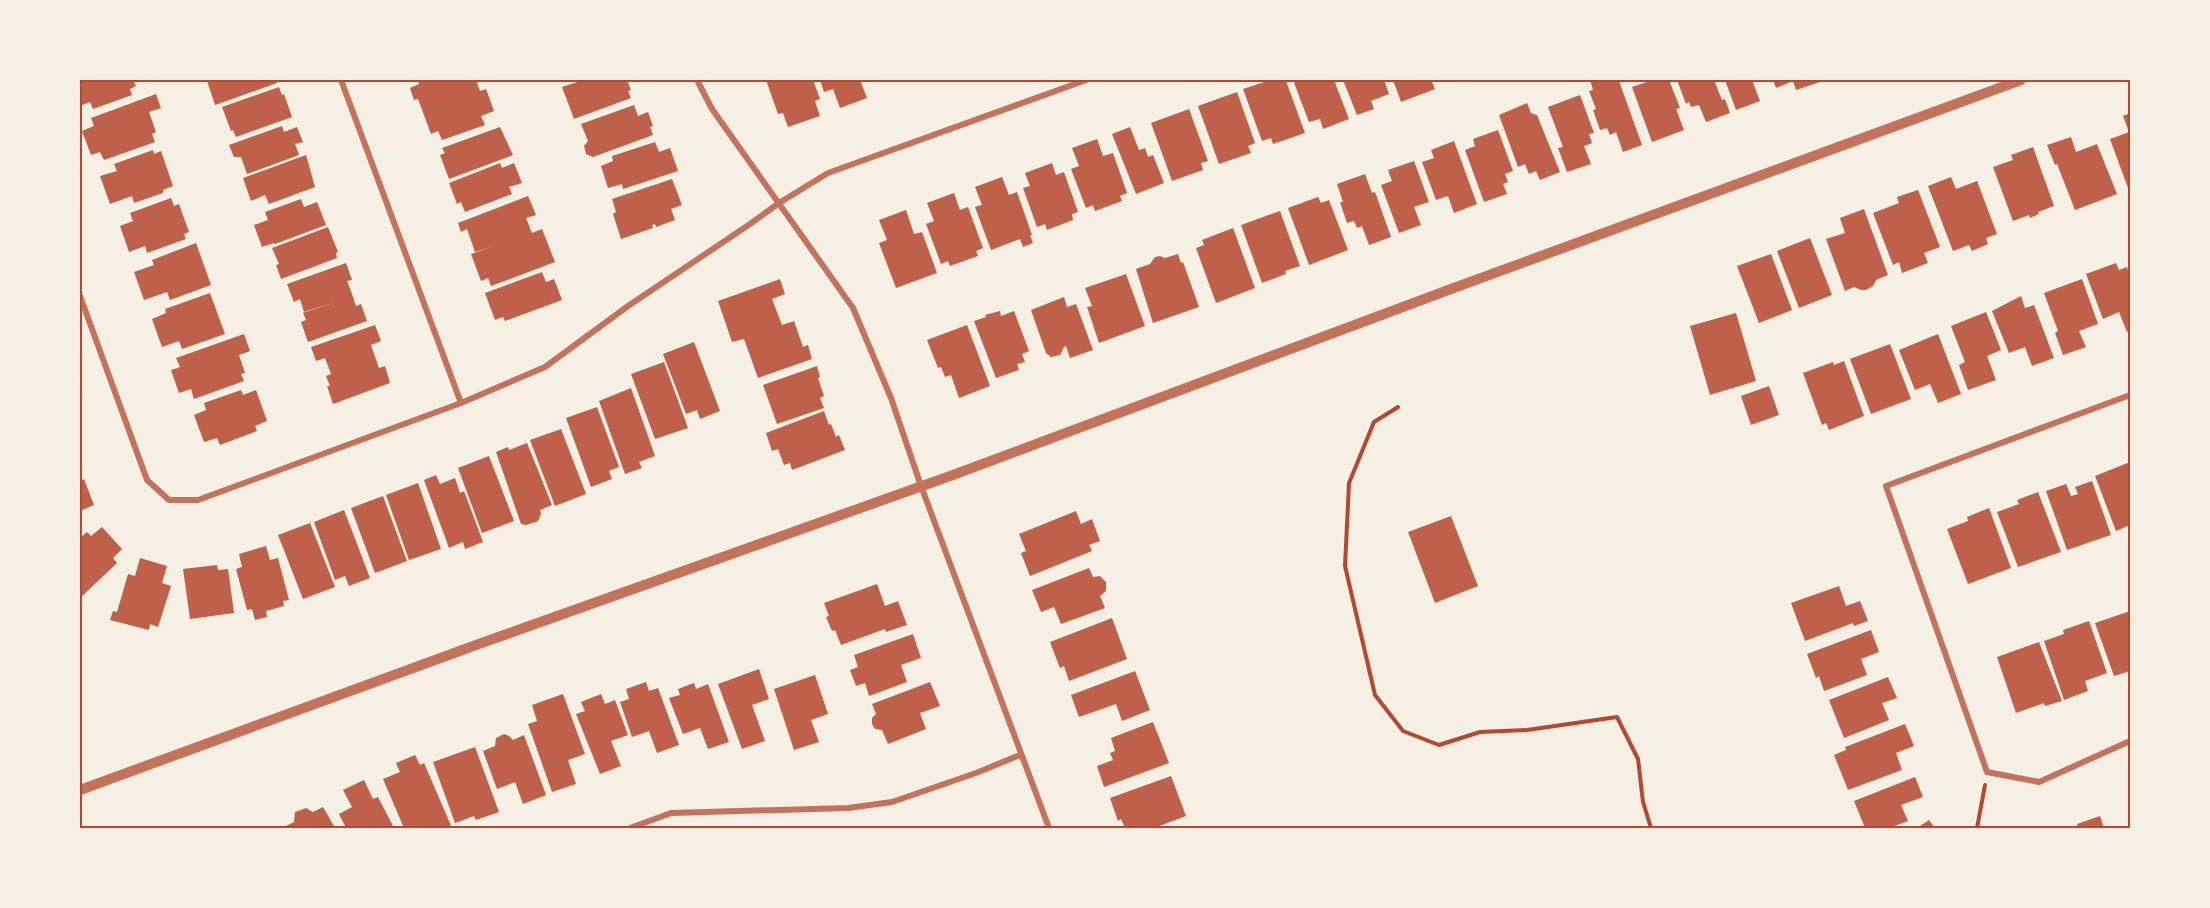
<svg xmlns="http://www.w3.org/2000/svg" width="2210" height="908" font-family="'Fira Sans',sans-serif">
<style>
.building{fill:#bf614a}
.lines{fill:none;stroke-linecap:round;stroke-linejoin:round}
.path{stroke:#b5482f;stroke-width:4}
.minor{stroke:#c5725c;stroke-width:6}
.tertiary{stroke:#c5725c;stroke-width:10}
.neatline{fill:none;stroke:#b5482f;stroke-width:2}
</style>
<rect width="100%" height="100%" fill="#f6efe4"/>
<!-- building -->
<path class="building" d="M80 80H133L136 86 130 89 132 95 93 109 90 102 80 106Z
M211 80H276L277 83 215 105 207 81Z
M418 80H476L480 91 486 89 494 111 481 116 485 125 442 140 438 131 431 134 418 99 414 100 410 88 419 84Z
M583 80H627L631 90 628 91 631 98 574 119 562 87Z
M766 80H813L820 99 815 101 820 116 788 127 783 113 778 114Z
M820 80H860L867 98 840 108 833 89 824 92Z
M1270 80 1286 81 1305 133 1273 144 1271 138 1262 141 1243 89Z
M1293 80H1334L1349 119 1323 129 1320 119 1309 122Z
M1343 80H1384L1389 94 1371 101 1374 109 1357 115Z
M1393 80H1431L1435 89 1401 102Z
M1590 80 1619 81 1642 145 1623 152 1616 132 1610 135 1607 128 1600 130 1593 110 1596 109 1589 91 1593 90Z
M1646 80H1669L1680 108 1676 109 1684 130 1652 142 1632 87 1647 82Z
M1677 80H1714L1722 100 1725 99 1730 113 1706 122 1699 105 1691 107 1689 102 1686 104Z
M1725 80H1752L1760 101 1736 110Z
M1773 80H1819L1820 82 1796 90 1793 81 1776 88Z
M279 87 282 95 284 94 292 117 236 137 233 130 231 131 222 107Z
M1237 92 1255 143 1248 146 1251 153 1219 164 1198 106Z
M156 94 161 108 149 112 156 132 152 134 155 142 104 160 100 152 91 155 82 131 94 126 91 118Z
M1580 95 1594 133 1589 134 1592 143 1584 146 1591 164 1567 172 1558 148 1563 147 1548 107Z
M1527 103 1531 113 1537 115 1560 172 1540 180 1536 171 1529 174 1525 164 1518 167 1499 115Z
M634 105 638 116 648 112 653 126 650 127 653 135 593 157 586 154 584 146 588 141 581 124Z
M1189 109 1208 161 1201 163 1203 170 1172 181 1151 123Z
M2130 113V187L2128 188 2110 139 2129 132 2123 116Z
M282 126 284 132 297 127 303 142 295 144 299 155 247 174 241 157H234L229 145Z
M500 127 513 155 449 179 440 155 445 153 442 148Z
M1130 127 1139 150 1145 148 1148 157 1153 155 1164 183 1136 194 1112 134Z
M1498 130 1513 171 1505 174 1508 182 1503 184 1507 194 1484 202 1465 150 1475 146 1473 139Z
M2071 137 2076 152 2097 144 2117 194 2075 210 2057 164 2055 165 2047 145Z
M1097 139 1103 156 1113 153 1127 193 1120 196 1122 201 1095 211 1093 205 1086 208 1071 169 1079 166 1072 148Z
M1454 141 1477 204 1454 213 1448 196 1436 200 1422 162 1434 158 1431 150Z
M655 142 659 152 670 148 678 171 623 189 622 184 608 188 601 166 613 161 612 156Z
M2033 147 2054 206 2038 212 2039 214 2030 218 2029 215 2013 221 1993 167 2013 160 2011 155Z
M153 150 154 154 161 151 173 186 163 190V193L134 203 132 196 110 204 100 176 117 171 114 164Z
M306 155 315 187 269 204 265 195 251 201 243 178Z
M1414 161 1429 202 1414 207 1421 225 1399 233 1381 185 1392 181 1388 170Z
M500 163 502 168 514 163 522 183 509 187 512 194 465 212 461 202 457 204 449 183Z
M1052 163 1056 175 1064 172 1078 212 1072 214 1073 220 1047 230 1045 224 1037 227 1023 188 1030 186 1025 173Z
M1365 174 1372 193 1375 192 1391 237 1369 245 1362 226 1357 228 1354 221 1347 223 1340 202H1343L1337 184Z
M1002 177 1009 195 1017 192 1032 235H1030L1033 243 1023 247 1020 239 991 250 975 207 982 205 975 187Z
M1951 177 1956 189 1977 181 1997 234 1986 238 1988 244 1972 251 1969 245 1953 251 1928 186Z
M672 179 682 205 671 209 675 220 656 227 655 224 652 225 653 228 621 239 613 214 616 212 612 199Z
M1918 190 1940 247 1924 253 1928 263 1902 273 1899 262 1893 265 1873 213 1899 203 1897 197Z
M954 193 960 210 968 207 983 248 976 251 978 256 950 266 948 261 941 264 926 224 934 221 927 203Z
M528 196 536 215 526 218 532 233 542 229 555 262 491 286 488 278 481 281 471 254 491 247 475 252 467 229 461 232 458 223Z
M1318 197 1321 203 1329 200 1348 250 1309 265 1288 208Z
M171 198 174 206 179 204 189 232 184 234 186 239 147 253 145 246 129 252 120 226 133 221 130 213Z
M301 199 304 207 317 202 326 225 275 244 274 243 262 247 254 225 268 220 265 212Z
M1864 209 1888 275 1876 280 1873 286 1866 290H1861L1854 287 1845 291 1826 239 1845 233 1840 218Z
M906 210 914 234 922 232 937 273 896 288 879 243 887 240 879 220Z
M1280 211 1300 266 1285 271 1286 274 1262 283 1241 225Z
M328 227 338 252 336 253 337 258 281 279 276 265 279 264 272 248Z
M1233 228 1255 288 1216 303 1196 248 1204 245 1202 240Z
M1810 238 1832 295 1799 308 1777 251Z
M196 243 211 285 170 300 167 292 144 300 134 272 154 265 152 260Z
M1178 254 1181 263 1183 262 1199 307 1153 323 1136 269 1150 264 1155 257 1160 256 1165 258Z
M1771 254 1792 310 1759 323 1737 266Z
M346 263 352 280 347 281 352 294 356 306 361 304 367 321 308 342 301 322 306 320 303 313 335 302 304 312 300 299 294 302 287 284Z
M2116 263 2119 270 2127 267 2130 276V331L2127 332 2119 312 2103 319 2086 274Z
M542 272 546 282 554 279 562 300 505 321 503 317 495 320 485 293Z
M1126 274 1145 326 1099 343 1087 307 1092 306 1085 288Z
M780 279 785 294 772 299 782 325 794 321 803 347 808 345 812 359 758 378 744 339 732 342 718 301Z
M2082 279 2098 324 2079 331 2086 347 2063 355 2055 333 2058 331 2044 293Z
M210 293 225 334 182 349 179 341 162 347 152 319 166 313 165 309Z
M2021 296 2025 308 2034 305 2054 358 2032 366 2025 347 2009 353 1992 311Z
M1064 297 1067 307 1076 304 1093 350 1070 358 1066 346 1064 347 1060 355 1051 357 1046 353 1031 310Z
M1000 311 1001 316 1014 311 1029 351 1022 354 1025 362 1017 364 1019 370 996 378 974 321 986 317 985 315Z
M1986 312 2001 350 1987 356 1996 380 1968 390 1959 365 1965 362 1951 326Z
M1736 313 1756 381 1710 395 1690 326Z
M375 325 381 341 371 345 379 368 385 366 390 383 333 404 327 386H330L326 376 331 374 325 358 316 361 311 347Z
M967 325 990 386 959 398 951 375 945 377 941 367 938 368 927 340Z
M244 334 250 351 239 355 245 373 241 374 244 381 194 399 191 389 179 393 171 370 180 367 176 358Z
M1938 334 1961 394 1938 403 1930 384 1915 390 1899 350Z
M694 342 720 411 700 419 697 410 686 414 663 354Z
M1890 344 1911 399 1871 414 1850 359Z
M1844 361 1864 416 1829 430 1826 423 1822 425 1803 373 1833 362 1834 365Z
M664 362 688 428 655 439 631 374Z
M817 366 820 377 818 378 824 396 820 398 824 408 777 424 763 385Z
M1769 386 1779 415 1751 425 1741 396Z
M631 388 655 456 639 462 642 468 625 474 599 401Z
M241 390 243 395 256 390 267 421 255 426 257 431 220 445 217 438 204 442 194 415 206 410 204 403Z
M597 407 619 467 609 471 612 479 591 487 566 418Z
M824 411 829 425 831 424 836 437 839 435 845 450 792 470 790 463 784 465 778 449 772 451 766 433Z
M561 429 586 494 555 506 530 440Z
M527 443 552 505 540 510 541 514 538 521 526 525 521 524 496 452 508 447 509 450Z
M489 456 514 521 482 533 458 468Z
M2130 462V525L2116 531 2095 476Z
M436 475 440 484 455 478 460 493 464 491 483 542 465 549 463 542 449 548 424 480Z
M84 479 94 505 80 511V481Z
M2092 481 2111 535 2067 550 2046 491 2066 484 2071 496 2078 494 2075 487Z
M418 483 441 549 409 560 386 495Z
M2038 492 2061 552 2018 567 1997 512 2019 504 2017 500Z
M383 496 407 561 375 573 351 508Z
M1989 508 2011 568 1968 584 1947 529 1968 521 1967 517Z
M344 510 370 578 349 586 345 576 335 580 314 522Z
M1076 511 1081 524 1092 519 1100 541 1089 545 1092 551 1030 576 1021 553 1026 551 1019 534Z
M1451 516 1478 586 1435 603 1408 532Z
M310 523 335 587 303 599 278 535Z
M102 527 122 549 113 558 117 563 80 598V538L87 532 91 536Z
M266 546 270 560 278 558 289 600 283 601 284 606 266 611 267 617 255 620 252 609 247 610 236 569 242 567 239 554Z
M140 558 167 566 162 583 171 586 158 627 150 624 149 630 110 620 113 611 117 612 128 574 135 576Z
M217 565 218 570 228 569 234 613 190 619 183 569Z
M1089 568 1093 577 1100 576 1106 582V591L1100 596 1105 608 1061 624 1054 607 1041 612 1032 590Z
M877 584 885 606 898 601 907 625 886 632 885 629 841 645 835 630 832 631 826 617 829 616 824 603Z
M1839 586 1846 606 1860 601 1868 621 1854 626 1853 623 1805 641 1791 603Z
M2130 611V671L2114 676 2095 623Z
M1112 618 1127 659 1069 681 1064 666 1060 668 1050 642Z
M2089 621 2107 673 2085 681 2088 691 2064 700 2044 641 2064 634 2063 630Z
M1871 630 1879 652 1861 659 1867 675 1824 691 1819 676 1816 678 1807 654Z
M913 634 921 658 901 665 907 682 869 696 865 683 856 686 850 670 858 667 854 655Z
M2039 642 2062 701 2045 706 2044 703 2016 713 1997 657Z
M759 669 769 699 752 705 765 741 742 749 718 684Z
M1135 671 1150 710 1122 721 1116 704 1079 717 1071 695Z
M815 675 828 714 811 720 819 742 794 750 774 689Z
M1888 677 1897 698 1882 703 1889 720 1844 738 1829 700Z
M646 682 649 691 658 688 679 745 657 753 649 731 632 737 620 702 629 699 626 689Z
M930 682 940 706 920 713 926 729 888 744 882 730 875 729 872 724V718L876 714 872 704Z
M694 683 696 689 708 684 729 742 708 749 700 728 683 734 669 698 680 695 678 689Z
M563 694 585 754 568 760 576 784 552 792 528 724 537 721 532 705Z
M601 694 605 704 615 700 628 735 611 741 621 766 600 774 576 714 585 711 581 702Z
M1153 722 1169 763 1104 787 1097 766 1113 760 1110 753 1115 751 1111 738Z
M1905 724 1914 746 1896 753 1902 770 1848 790 1834 755 1846 750 1845 747Z
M504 734 509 736 513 740 524 735 546 795 523 804 515 782 497 789 483 751 495 746 496 738Z
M475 747 499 812 476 820 474 816 455 823 433 762Z
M415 755 420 765 424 763 452 828H424L423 826 417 828H404L383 779 400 772 396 763Z
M1171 776 1186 816 1154 828H1125L1121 819 1118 821 1110 798Z
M1915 777 1923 797 1901 805 1908 821 1889 828H1865L1854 801Z
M364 780 373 799 378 797 394 828H346L339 814 352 807 343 790Z
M323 807 335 828H282L294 822 295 812 306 808 313 812Z
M2100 816 2104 828H2078L2077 824Z
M1929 820 1935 828H1917Z"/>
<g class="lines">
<!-- path -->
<path class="path" d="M1398 407 1374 422 1349 483 1345 566 1375 695 1403 731 1439 745 1480 732 1527 730 1617 717 1638 759 1643 802 1651 828
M1977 828 1985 785"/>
<!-- minor -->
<path class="minor" d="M341 80 461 403
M697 80 712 109 853 308 891 398 921 486 1049 828
M80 296 147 480 169 500H198L461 403 545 367 628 306 750 224 779 203 828 173 1086 80
M2130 395 1886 486 1987 772 2039 782 2130 741
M630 828 671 813 848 808 892 802 976 773 1020 755"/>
<!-- tertiary -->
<path class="tertiary" d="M80 790 476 645 953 475 1451 289 2021 80"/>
</g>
<!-- border -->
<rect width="2210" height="908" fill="none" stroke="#f6efe4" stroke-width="162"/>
<rect x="81" y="81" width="2048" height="746" class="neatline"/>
</svg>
